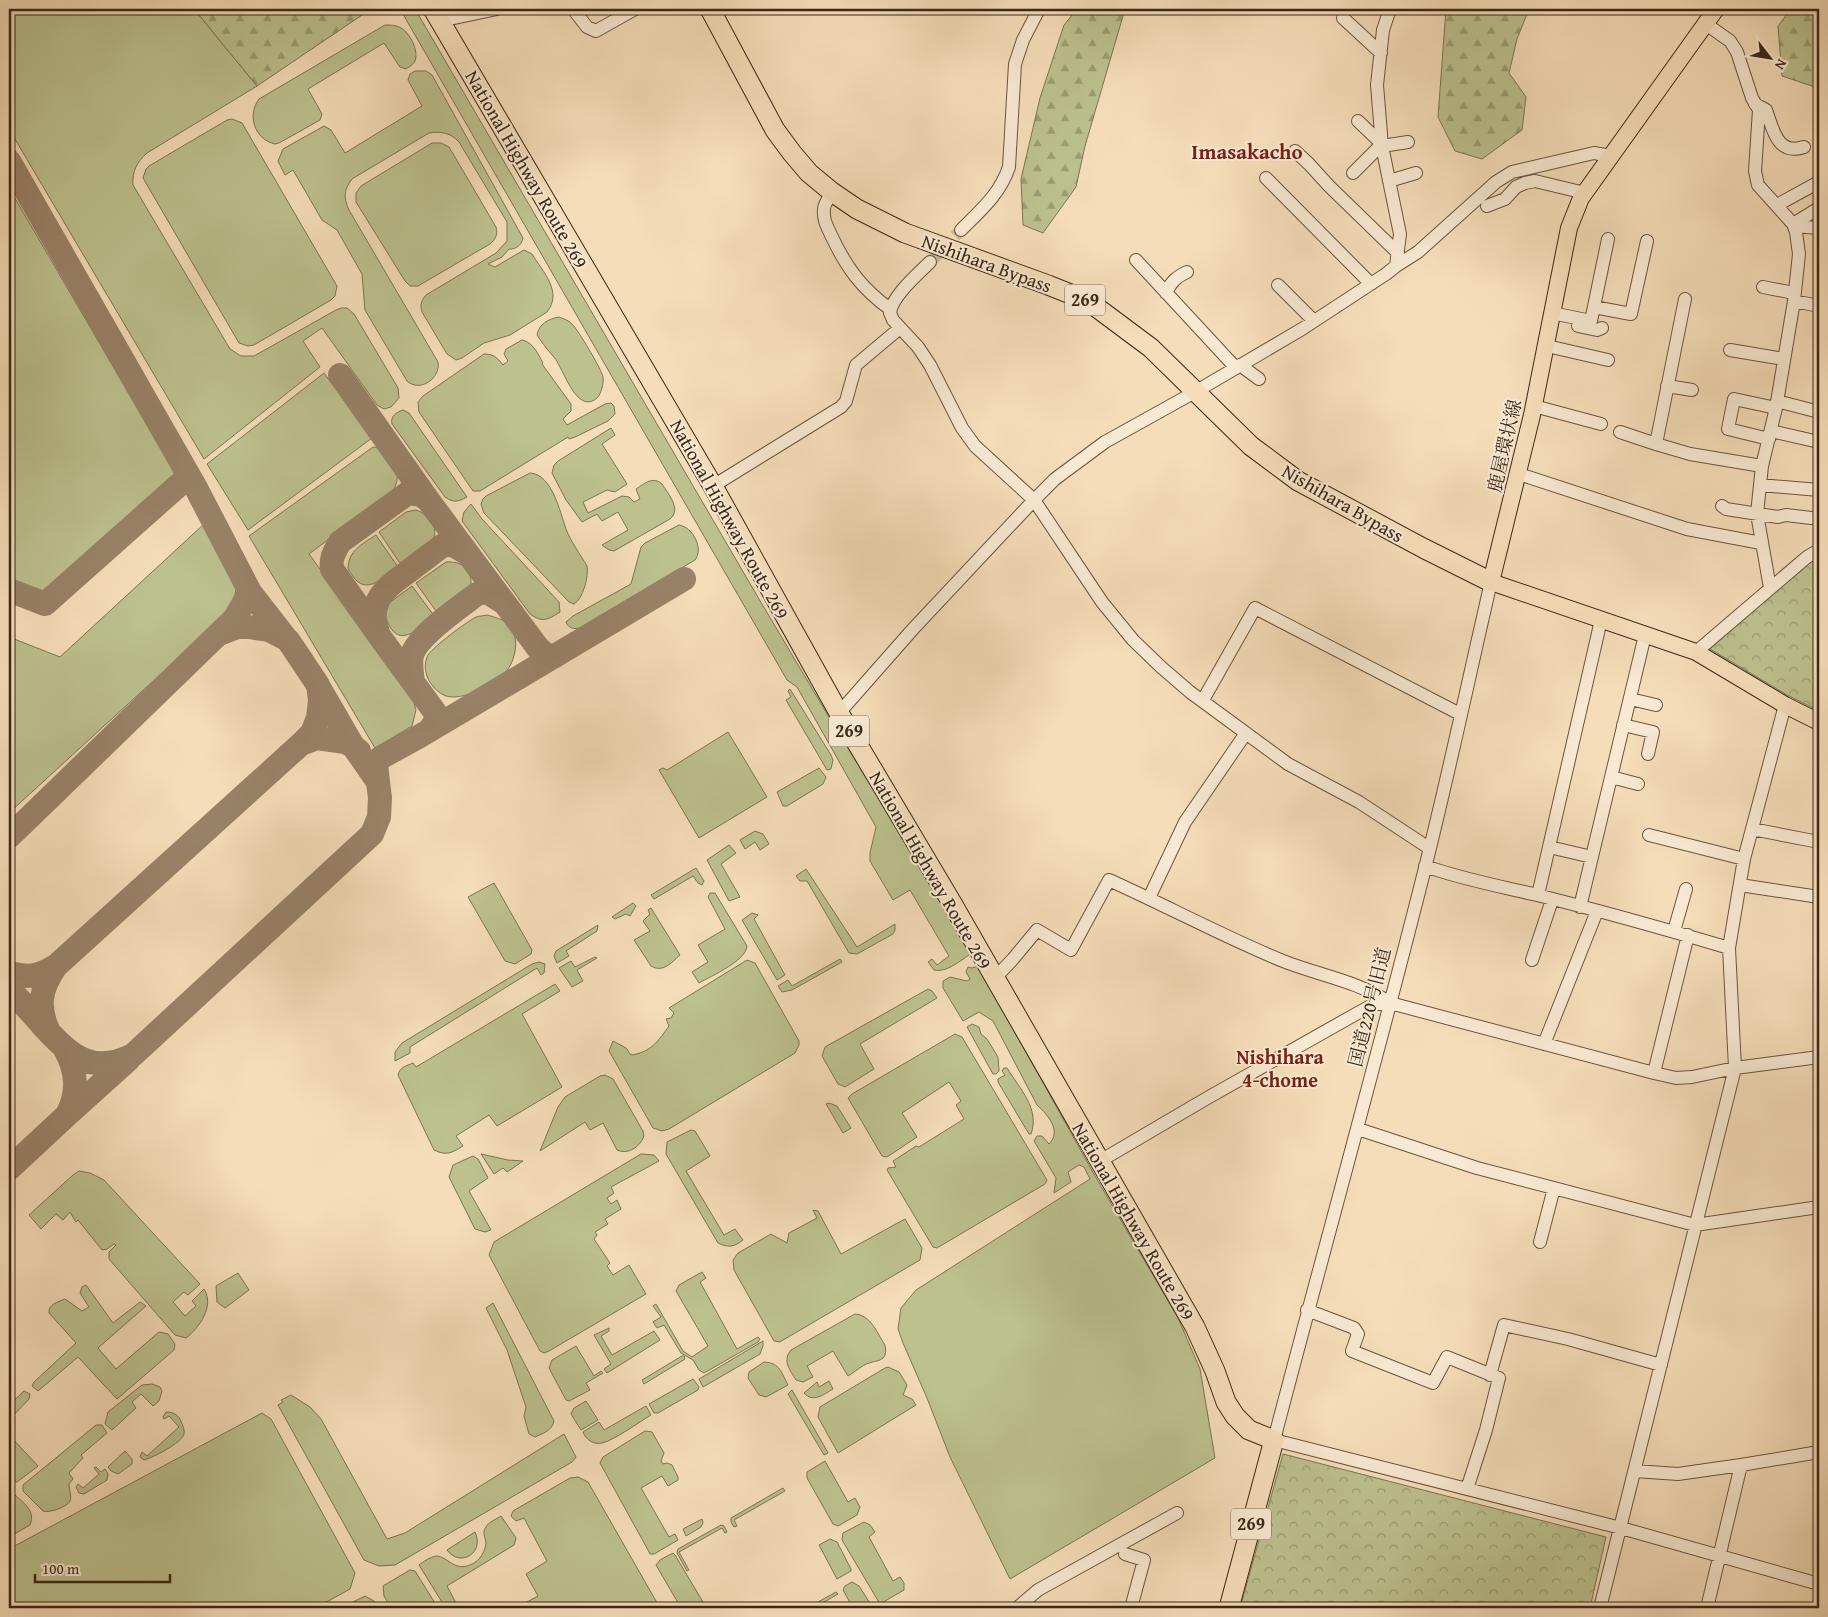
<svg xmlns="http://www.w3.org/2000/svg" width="1828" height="1617" font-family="'Gentium Book Plus','Noto Serif JP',serif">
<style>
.grass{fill:#bcc18f;stroke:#7c7453}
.forest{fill:url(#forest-firs);stroke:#7c7453}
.park{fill:url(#park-crowns);stroke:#7c7453}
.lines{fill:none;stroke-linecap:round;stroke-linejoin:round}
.taxiway{stroke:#998268;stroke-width:24}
.minor-tunnel{stroke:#d0b999;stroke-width:12;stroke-dasharray:12 6;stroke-linecap:butt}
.minor-casing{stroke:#6b5440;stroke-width:14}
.major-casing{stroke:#3d2717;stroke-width:18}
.highway-casing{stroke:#3d2717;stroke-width:21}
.minor{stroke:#f8e9d2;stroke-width:12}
.major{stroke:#f5ddb9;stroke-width:16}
.highway{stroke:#f5ddb9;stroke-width:19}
.labels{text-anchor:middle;stroke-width:4;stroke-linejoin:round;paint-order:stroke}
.shield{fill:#f8e9d2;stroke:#75614f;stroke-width:1}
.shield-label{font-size:18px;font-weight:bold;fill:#3d2717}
.street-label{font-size:19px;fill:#3d2717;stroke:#f8e9d2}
.neighbourhood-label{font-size:20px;font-weight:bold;fill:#7a1f14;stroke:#f8e9d2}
.quarter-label{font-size:21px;font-weight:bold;fill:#7a1f14;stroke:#f8e9d2}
</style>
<defs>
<pattern id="forest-firs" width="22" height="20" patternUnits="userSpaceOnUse" patternTransform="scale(1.25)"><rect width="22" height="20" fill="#bcc18f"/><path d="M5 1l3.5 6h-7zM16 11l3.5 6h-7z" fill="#9a9d74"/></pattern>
<pattern id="park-crowns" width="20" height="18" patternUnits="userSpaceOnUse" patternTransform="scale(1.25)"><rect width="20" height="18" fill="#bcc18f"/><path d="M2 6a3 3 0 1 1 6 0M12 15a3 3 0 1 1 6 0" fill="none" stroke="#9a9d74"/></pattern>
</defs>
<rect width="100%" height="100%" fill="#f5ddb9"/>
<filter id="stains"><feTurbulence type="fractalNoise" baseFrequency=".004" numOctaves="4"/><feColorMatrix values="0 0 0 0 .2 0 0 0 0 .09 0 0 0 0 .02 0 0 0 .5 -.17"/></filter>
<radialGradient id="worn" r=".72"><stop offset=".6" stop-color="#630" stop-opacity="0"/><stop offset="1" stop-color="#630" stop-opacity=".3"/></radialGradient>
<!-- grass -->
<path class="grass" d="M9 9H194L257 86 147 153C137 162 132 171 133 185L230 349 241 356H254L336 310 341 308H347L354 314 398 388 399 398 391 407 384 409 377 405 322 328 303 341 320 367 204 459 9 129Z
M400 9H415L759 599 836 729 934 885 972 953C961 960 947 973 934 970L928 962 932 959 937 965 949 956 910 890 893 900 870 861V853L876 827 797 687 787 680Z
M385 25C391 25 396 25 401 28 410 33 419 51 415 61 413 65 410 66 406 69L400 67 384 43 308 89 322 114 320 120 279 143 275 144C254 139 247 115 259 99Z
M415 71H426L432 75 523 238C522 245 515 250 509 249L502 257 488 264 495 267 524 250 532 254C543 272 563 292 547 312L510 335 484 343 462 358 456 360 447 354 422 312C420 305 421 301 426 295L496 253 507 241V222L459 142C451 133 441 131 429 133L352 179C344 190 343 197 349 210L438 362C441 378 420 393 407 381L365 310 362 274 337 230 322 220 293 170 285 175 278 161 283 149 324 126 331 130 345 153 422 106 408 80 410 74Z
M232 119 242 123 337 286 335 296 331 300 254 345 248 346 239 343 143 178 146 169 149 166 227 120Z
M432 143H441L449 147 496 227C498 234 496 239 490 244L418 286H410L405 281 356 202V193L361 186Z
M9 188 177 476 47 596 9 581Z
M559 317C563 319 569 320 572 324 577 328 603 372 603 377 604 383 601 394 597 398 576 416 563 366 553 356 547 349 542 343 537 335 539 324 548 319 559 317Z
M522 340C533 342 538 354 543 363L542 364 571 404V411L563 419 567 425 605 404 611 403 614 406 615 414 608 421 575 437 569 439 568 437 480 491H473L419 412 418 402 423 396 484 354C493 354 497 357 503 365L508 361 504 354 506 349Z
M324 373 372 438 248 530 207 464Z
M403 410 409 413 467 497C458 502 454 503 445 497L392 424C390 416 397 412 403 410Z
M611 428 615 435 602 444 627 484 615 492 607 490 583 502 588 513 622 496 629 497 634 502 640 499 636 489C645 483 653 476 662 484 668 494 682 509 670 519L614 551 609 550 602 545 628 530 618 512 602 521 597 514 582 522 566 500 552 473 554 465 558 461Z
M373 447C382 447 394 463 397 473 398 480 396 486 392 492L309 554 412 695 416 710 412 726 375 748 249 536Z
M530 473C552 474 560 512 566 529 571 542 580 554 587 566 589 576 583 599 574 604L569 602 484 513 481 504 483 499 486 496Z
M471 504 482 519 559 602 560 612C547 620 543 623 530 614L462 521 464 512Z
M416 510C429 514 443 531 429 544 422 551 411 556 403 563L399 562 379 532 406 512Z
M204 524H207C213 536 219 547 225 558 240 584 240 594 222 618L9 813V637L60 657Z
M679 525C693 527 704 549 695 560L580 628C574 629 569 629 566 622L573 616 631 584 641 547 645 543Z
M376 535 398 567C388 574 371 592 358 582 354 579 351 573 348 569 348 551 362 544 376 535Z
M446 562C466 561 474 572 470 592L438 614 416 583Z
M412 586 435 617C416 631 395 652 385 614L389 603Z
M487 615C494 617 503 619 508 624 522 637 515 665 502 676 490 686 462 701 446 696 431 690 420 671 428 655 434 646 465 623 476 617 479 616 483 616 487 615Z
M790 689 831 755 833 760 831 769 827 770 786 700 791 697 788 691Z
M728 732 767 797 699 838 659 770 663 768 667 770Z
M819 768 826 777 823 784 787 806H783L777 792Z
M755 831 763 834 769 844 760 850 755 842 745 849 740 840Z
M729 845 736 853 721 864 740 897 729 901 707 860Z
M696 868 704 881 702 885 698 883 693 876 654 899 651 895Z
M806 869 857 947 895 924V930L893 934 857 954 849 953 807 881H800L796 876Z
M494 883 532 950 531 954 515 964 505 961 468 897Z
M710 893H715L747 946C746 961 711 976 699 983L692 972 708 962 698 945 725 929 708 897Z
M633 903 636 906 630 916 626 914 615 919 612 917Z
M651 908 680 955C671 963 663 973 651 966L634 940 650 931 643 921 650 914 648 910Z
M752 913 758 915 754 919 785 975 777 980 742 920Z
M598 925 597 931 566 951 569 956 557 963 554 956 556 951Z
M595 957 597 958 577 970 583 981 572 987 559 968 571 961 575 967Z
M840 959 842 962 792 990 782 992 778 986 788 980 792 986Z
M747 960 755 963 799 1041V1045L795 1053 669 1129 662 1131 653 1128 609 1051 613 1041 626 1048 631 1055C652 1052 658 1041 669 1026L666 1019 671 1018 674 1013 669 1008Z
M539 962 545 964 544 973 541 975 537 968 410 1047V1053L395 1061V1052L402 1043 532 964Z
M978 966 1095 1176 1178 1318 1200 1369 1215 1458 1010 1579 950 1457 927 1398 903 1343 898 1329 901 1308 916 1290 1090 1179 1084 1167 1079 1165 1068 1172 1071 1182 1054 1193 1056 1178 1034 1141 1037 1136H1042L1049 1144C1062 1131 1048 1115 1037 1105L993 1021 979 1012 963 1021 943 988V981L950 977 967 981 970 979 966 972 968 967 972 968Z
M555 984 560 991 522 1014 562 1087 497 1126 489 1115 456 1136 463 1146C452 1153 446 1156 434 1150L398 1075C400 1067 406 1066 413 1063L416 1067Z
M928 989 932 991 937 998 860 1044 874 1069 845 1087 838 1084 822 1056 825 1047Z
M972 1024 979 1027 981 1034 987 1039 998 1057 999 1071 996 1074H993L967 1027Z
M955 1034 962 1037 1047 1180 1045 1184 937 1248 933 1247 887 1170 888 1168 896 1167 893 1161 916 1146 919 1147 964 1119 956 1105 961 1101 949 1082 902 1113 917 1137 887 1157 882 1156 848 1098 852 1094Z
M1004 1068H1007C1020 1089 1040 1109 1031 1134H1029L998 1082V1079L1005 1075 1002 1071Z
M605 1075 613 1079 643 1131 644 1136C640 1147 628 1155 617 1150L603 1123 590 1130 585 1122 540 1151 558 1107 565 1097 600 1076Z
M829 1103 837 1106 851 1128 843 1133 826 1104Z
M691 1130 695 1131 710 1156 686 1171 724 1235 735 1229 743 1240C734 1247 729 1248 718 1243L666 1154 667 1142Z
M481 1154 508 1160 523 1161 507 1172 503 1168 494 1174Z
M641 1154 654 1155 659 1161 611 1187 614 1193 607 1198 611 1204 617 1200 621 1209 605 1219 608 1224 595 1232 597 1235 594 1239 610 1263 607 1266 613 1275 629 1265 646 1294 549 1351 544 1353 540 1351 489 1255 494 1242Z
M473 1156 478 1159 488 1178 469 1191 491 1230 485 1232 475 1229 449 1177 453 1165Z
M79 1171 90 1173 104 1180 200 1284 188 1295 184 1292 173 1302 185 1316 196 1306 192 1301 204 1289C215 1306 199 1328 186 1338L175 1335 109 1259V1252L116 1245 114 1244 107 1249 102 1250 78 1220 76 1222 70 1212 63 1220 56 1214 41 1229 29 1215 73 1175Z
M813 1210 818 1211 841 1254 905 1219 922 1248 920 1260 783 1340 780 1342 774 1341 734 1270 733 1260 738 1253 771 1234 787 1243 789 1233 817 1218Z
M702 1272 706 1278 700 1282 737 1349 758 1337 760 1339 758 1342 704 1373 699 1370 693 1360 681 1353 664 1325 657 1328 653 1322 661 1317 653 1306 656 1304 683 1351 692 1357 708 1346 676 1291 679 1285Z
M238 1273 249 1290 225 1308 217 1302 216 1286Z
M86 1285 113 1323 140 1302 146 1306 98 1348 116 1369 159 1332 168 1334 175 1344 174 1350 117 1399 78 1357 38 1391 32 1386 34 1382 76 1343 49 1313C48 1304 58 1302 65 1299L82 1311 89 1307 80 1293 82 1287Z
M493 1303 554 1421C552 1431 543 1433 535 1437L529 1434 524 1416 526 1407 507 1350 486 1308Z
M855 1314C871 1315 877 1333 885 1345 888 1361 879 1360 869 1363 862 1365 855 1372 848 1376L833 1351 807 1366 813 1377 803 1382 796 1380C790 1370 782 1361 791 1350Z
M609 1328V1331L601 1336 612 1355 654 1331 660 1340 607 1373 604 1369 611 1364 594 1335Z
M763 1341V1346L760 1354 703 1387 699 1379Z
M576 1346 594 1376 601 1371 603 1373 586 1383 590 1390 569 1401 566 1400 549 1368 552 1360Z
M682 1356H684L685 1359 644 1384 642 1380Z
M764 1362C780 1363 781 1372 788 1385L766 1397 759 1395 748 1378 749 1372Z
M888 1367 899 1372 907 1385 903 1395 912 1399 916 1405 838 1453 818 1417 820 1407 885 1368Z
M693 1379 699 1387 698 1390 658 1413H654L649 1404Z
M829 1381 833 1389C823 1395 813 1403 804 1393L817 1382 819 1387Z
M152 1384 160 1387 162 1391 159 1401 153 1406 141 1394 132 1402 136 1408 112 1430 105 1424 108 1412 142 1385Z
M792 1390 827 1451 828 1453 824 1455 788 1394Z
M24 1391 30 1394 29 1399 9 1420V1405Z
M291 1395 310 1407 321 1419 387 1539 405 1533 564 1434 576 1457 572 1462 395 1565 379 1566 364 1560 278 1405 283 1402 281 1400Z
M586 1401 598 1420 581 1430 571 1414 574 1408Z
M646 1406 651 1415C639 1422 615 1440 602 1443 594 1445 586 1440 583 1432L599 1422 604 1430Z
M166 1412C172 1412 177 1414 180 1419 182 1424 185 1429 184 1434 182 1443 152 1458 144 1460L140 1457 142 1452 147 1456 179 1427 169 1416 164 1419 163 1417Z
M262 1413 271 1419 355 1573 350 1589 316 1608H9V1549Z
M96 1425H102L107 1433 81 1455 83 1458 69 1473 73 1479 69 1484C69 1489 72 1497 70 1501 66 1508 49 1513 43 1511L23 1491V1485Z
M645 1431 652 1432 664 1453 661 1461 663 1464 667 1463 672 1465 678 1477V1480L668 1486 662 1476 641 1488 669 1537 675 1534 678 1540 654 1554H650L648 1550 600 1463 603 1457Z
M9 1435 38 1466 17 1482 13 1481 9 1476Z
M125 1451 132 1459V1464L118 1474 111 1471 108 1467Z
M825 1461 848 1502 855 1498 860 1507 857 1515 838 1526 833 1524 807 1478V1472Z
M96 1467 101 1472 105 1469 108 1474 107 1480 84 1494 79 1493 76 1487 78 1484 83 1488 99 1474 94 1468Z
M578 1477 588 1482 660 1608H516L538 1596 526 1574 547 1561 524 1518 516 1521 511 1516 513 1511 570 1478Z
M783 1488 785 1491 734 1520 737 1526 734 1527 731 1522V1518Z
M13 1493C23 1503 36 1510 30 1525L9 1537V1497Z
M501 1516 516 1538 514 1545 447 1586 457 1605 451 1608 445 1607 419 1565C423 1562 430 1557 436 1556 448 1556 454 1573 472 1564 480 1561 486 1550 486 1542 485 1537 482 1532 486 1527 488 1522 497 1519 501 1516Z
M702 1519 703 1523 701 1527 686 1536 683 1529Z
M864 1522 870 1525 875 1532 869 1537 893 1581 900 1577 904 1583V1590L880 1604 842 1540 843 1533Z
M721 1525 724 1526 727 1532 725 1533 722 1528 679 1552 689 1570 687 1571 677 1553 678 1549Z
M475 1532C485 1553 460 1568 447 1550Z
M830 1539 837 1542 851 1569V1571L837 1579 819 1545Z
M673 1553 675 1555 703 1602 687 1608H681L656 1565 660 1560Z
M410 1570 415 1571 438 1608H391L384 1596 383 1586Z
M852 1582 859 1586 873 1608H853L843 1590 845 1586Z
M836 1592 838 1594 814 1608H807Z
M365 1596 374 1601 379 1608H341Z"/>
<!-- forest -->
<path class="forest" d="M194 9H371L257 86Z
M1077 9H1125L1085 146 1076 187 1043 233 1023 225 1021 179 1040 98 1064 25Z
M1446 9H1529L1517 39 1509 73 1526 97 1522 130 1482 159 1455 151 1438 117Z
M1791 9H1819L1818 88 1782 76 1778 26Z"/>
<!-- park -->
<path class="park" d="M1819 561V711L1787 695 1710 649 1809 562Z
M1283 1454 1606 1537 1590 1608H1240Z"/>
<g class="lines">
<!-- taxiway -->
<path class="taxiway" d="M9 161 196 488 250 592 235 618 9 837
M340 375 428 500
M9 590 45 604 189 476
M250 592 285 637
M378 633C367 601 385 588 409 571 420 562 432 554 443 545H453L468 554
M413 682C412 674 410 664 412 655 418 635 460 607 477 594L487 592 504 603
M320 689 353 746 359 751
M430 730 436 720 437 715 380 637 332 569C330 558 335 551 340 542L408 493 421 495 428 500 538 648 548 656H555
M378 782 376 764 380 758 420 736 684 579
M9 973C29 978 37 977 56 966
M9 988C20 1001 32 1013 43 1026 70 1055 92 1076 133 1055L372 834 379 817 380 798 378 782 353 746 345 742 317 738 301 744
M48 1030C37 1005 41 988 56 966L301 744 312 733 318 718 320 700 318 685 288 640 269 630 249 627H237L219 634
M68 1114 129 1059
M9 1169 67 1115C79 1092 77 1071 65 1049"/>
<!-- minor-tunnel -->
<path class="minor-tunnel" d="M930 262 961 230"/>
<defs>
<path id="minor" d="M573 9 587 27 596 31 635 9
M1390 9 1383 30 1377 85 1382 146 1400 234 1396 266
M1343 18 1381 53
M440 21 497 9
M1706 24 1730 41 1737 52 1752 98 1759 110 1755 171 1758 185 1793 224 1796 232 1799 254 1794 301 1776 408 1762 466 1757 514 1770 588
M1755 104 1766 110C1773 129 1777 156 1804 147
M1382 146 1408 142
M1295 151 1309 164 1329 186 1398 253
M1353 173 1382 144 1358 121
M1266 178 1371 284
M1389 181 1416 173
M832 192C829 198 824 204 824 209 823 220 827 226 831 235 846 267 861 288 890 309
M1777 205 1819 182
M1487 206 1505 199 1516 187 1525 183 1535 181 1585 193
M1793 224 1819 208
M1794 226 1819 228
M961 230C981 210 1000 194 1009 167L1015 64 1023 40 1039 9
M1136 260 1236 368
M930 262C918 274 892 296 890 313L893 320 918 347 930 365 962 428 975 446 1034 500 1102 602 1133 640 1161 667 1190 692 1288 764 1359 802 1429 848
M1278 285 1314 321
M1763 287 1794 293
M1166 293C1171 282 1176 277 1187 272
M1685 299 1656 444 1690 454 1762 466
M1794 301 1819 306
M1594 307 1631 314 1647 241
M1552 313 1591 321 1608 239
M1578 326 1597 330 1602 328
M1547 346 1608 360
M1730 350 1784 359
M1240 365 1259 379
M1667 386 1692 390
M1777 401 1819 412
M1534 406 1601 424
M1771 431 1819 442
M1620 432 1656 444
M1769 439 1728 429 1734 399 1776 408
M1519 474 1687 529 1761 543
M1760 485 1819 490
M713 486 841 407 846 401 856 365 900 328
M1722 506 1726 509 1778 517 1786 515 1811 518
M1491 582C1469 677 1449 773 1425 868 1377 1059 1324 1249 1274 1440L1621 1528 1819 1584
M1696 652 1807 557 1819 550
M1630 699 1656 705
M1203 700 1255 608 1460 714
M839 713 913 629 1034 500 1055 479 1105 442 1195 392 1302 329 1386 274 1396 266 1418 252 1496 182 1512 172 1594 153 1611 156
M1623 725 1653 732 1648 754
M1611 777 1638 784
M1752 829 1819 842
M1649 835 1744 859
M1549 847 1592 857
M1425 866C1461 879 1499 886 1537 895 1601 911 1665 929 1729 948
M1740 885 1819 897
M1538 895 1601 620
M1149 898 1185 822 1246 733
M1580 907 1645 635
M1674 931 1686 889
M1532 960 1552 900
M995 978 1013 959 1037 930 1071 950 1109 880C1167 906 1224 937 1283 961 1318 975 1358 981 1390 1003L1654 1073 1676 1078 1692 1077 1735 1068 1819 1057
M1544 1044 1597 911
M1654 1073 1688 935
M1358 1129 1477 1168 1695 1225 1819 1207
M1100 1161 1209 1097 1356 1014 1374 1004 1390 1003
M1540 1242 1554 1188
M1307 1310 1354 1328 1358 1334 1352 1351 1433 1383 1447 1357 1499 1378 1486 1430 1467 1489
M1490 1375 1504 1325 1568 1339 1661 1365
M1635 1471 1678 1474 1741 1465 1819 1452
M1125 1554 1144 1560 1131 1608
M1017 1608 1038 1590 1177 1513
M1600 1608 1735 1068 1729 948 1744 859 1785 705
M1707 1608 1741 1465"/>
<path id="major" d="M1716 9 1581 198 1569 228 1532 415 1491 582 1696 652 1785 705 1819 722"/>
<path id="highway" d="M433 9 713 486 839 713 952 903 1195 1327 1215 1371 1226 1402 1235 1416 1249 1430 1274 1440 1229 1608
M710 9 775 130 792 153 809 173 832 192 857 209 905 233 1048 285 1088 301 1151 348 1251 446 1298 481 1423 548 1491 582"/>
</defs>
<!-- minor casing -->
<use href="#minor" class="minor-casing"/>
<!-- major casing -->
<use href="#major" class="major-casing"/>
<!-- highway casing -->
<use href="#highway" class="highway-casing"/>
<!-- minor -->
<use href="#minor" class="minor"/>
<!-- major -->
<use href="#major" class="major"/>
<!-- highway -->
<use href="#highway" class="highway"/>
</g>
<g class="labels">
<!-- shield labels -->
<g class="shield">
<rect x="1065" y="284.5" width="40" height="31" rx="4"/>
<rect x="829" y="715.5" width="40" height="31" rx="4"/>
<rect x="1231" y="1508.5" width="40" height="31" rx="4"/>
</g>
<g class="shield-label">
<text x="1085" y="306">269</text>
<text x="849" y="737">269</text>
<text x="1251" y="1530">269</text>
</g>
<!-- street labels -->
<g class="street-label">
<text transform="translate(527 169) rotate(60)" y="7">National Highway Route 269</text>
<text transform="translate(987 263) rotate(20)" y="7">Nishihara Bypass</text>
<text transform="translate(1504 446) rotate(-77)" y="7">鹿屋環状線</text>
<text transform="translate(1343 503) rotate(30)" y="7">Nishihara Bypass</text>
<text transform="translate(730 519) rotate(61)" y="7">National Highway Route 269</text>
<text transform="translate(931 870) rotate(60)" y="7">National Highway Route 269</text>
<text transform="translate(1369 1007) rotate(-76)" y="7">国道220号旧道</text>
<text transform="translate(1134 1221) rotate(60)" y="7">National Highway Route 269</text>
</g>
<!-- neighbourhood labels -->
<g class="neighbourhood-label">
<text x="1280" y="1064">Nishihara<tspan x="1280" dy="23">4-chome</tspan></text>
</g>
<!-- quarter labels -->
<g class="quarter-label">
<text x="1247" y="159">Imasakacho</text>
</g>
</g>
<!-- margin -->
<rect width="1828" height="1617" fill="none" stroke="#f5ddb9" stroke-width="30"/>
<rect x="10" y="10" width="1808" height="1597" fill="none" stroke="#3d2717" stroke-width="2.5"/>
<rect x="15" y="15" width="1798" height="1587" fill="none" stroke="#3d2717"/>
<!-- north arrow -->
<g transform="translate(1770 58) rotate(121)" stroke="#f8e9d2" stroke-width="4" paint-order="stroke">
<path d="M0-4L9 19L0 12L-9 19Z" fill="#3d2717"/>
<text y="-8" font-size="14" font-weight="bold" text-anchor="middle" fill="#3d2717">N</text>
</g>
<!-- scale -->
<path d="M35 1574v8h135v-8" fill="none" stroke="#3d2717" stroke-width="2.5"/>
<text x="42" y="1574" font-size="15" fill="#3d2717" stroke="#f8e9d2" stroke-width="4" paint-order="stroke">100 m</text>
<rect width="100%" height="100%" filter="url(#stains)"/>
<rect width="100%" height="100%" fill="url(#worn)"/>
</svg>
